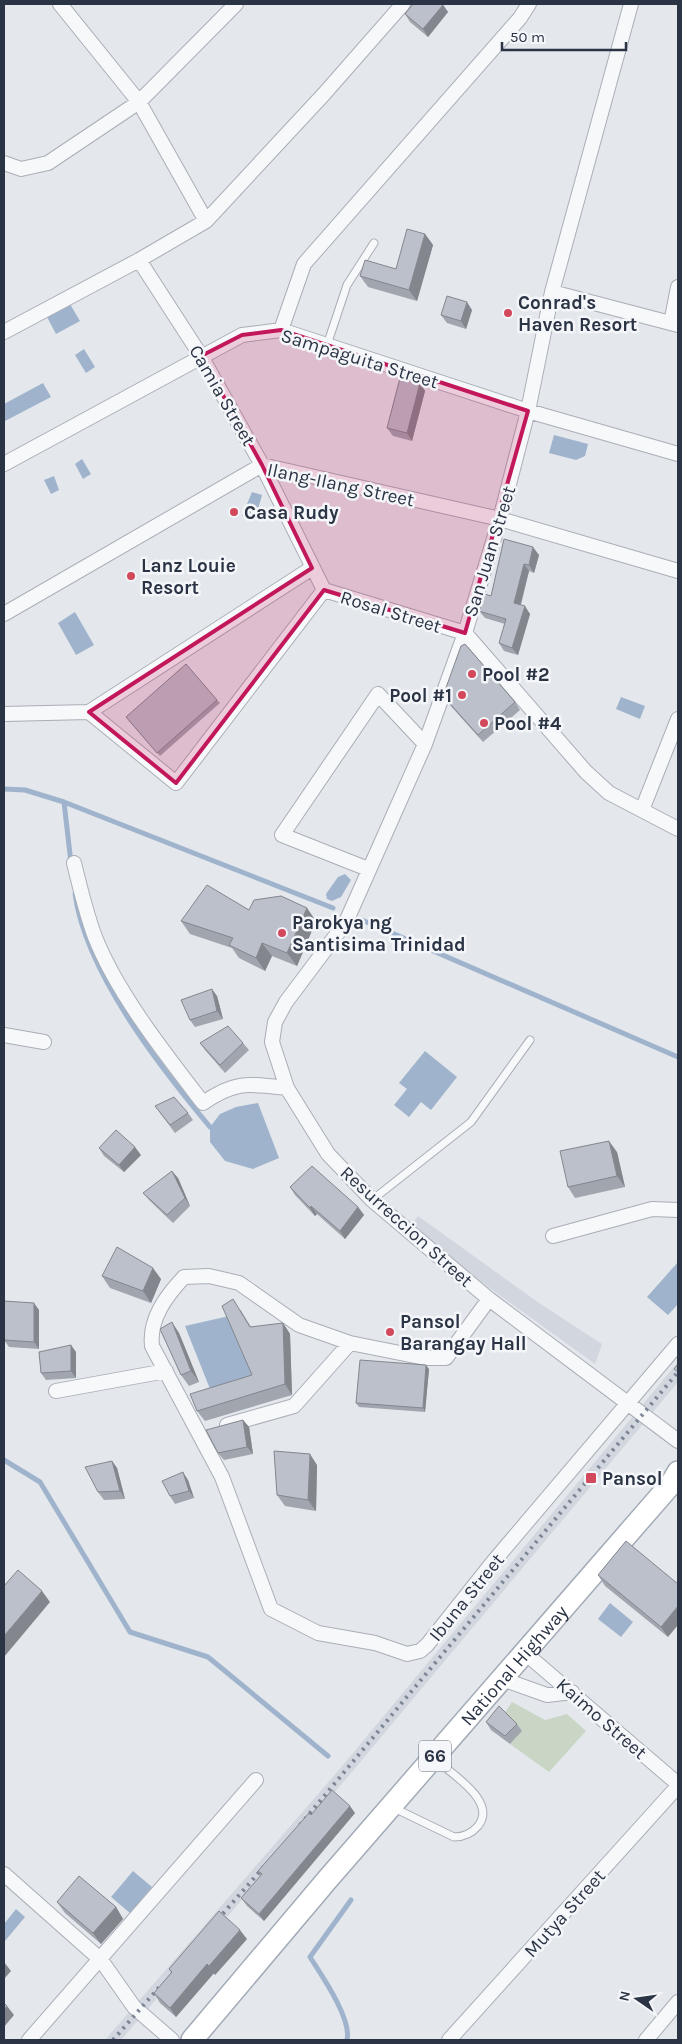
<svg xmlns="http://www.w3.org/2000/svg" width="682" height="2044" font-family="Karla,sans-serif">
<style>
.built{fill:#d2d6de}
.green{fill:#c9d6c5}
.water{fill:#9fb4cc}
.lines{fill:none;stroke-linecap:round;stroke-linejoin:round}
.stream{stroke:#9fb4cc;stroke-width:5}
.lane-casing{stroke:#a9aeb7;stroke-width:9}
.street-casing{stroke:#a9aeb7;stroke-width:16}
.primary-casing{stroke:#a3abb8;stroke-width:24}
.lane{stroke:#f7f8fa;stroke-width:7}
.street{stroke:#f7f8fa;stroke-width:14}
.primary{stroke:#fff;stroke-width:21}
.rail{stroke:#7d8696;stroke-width:4;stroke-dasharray:2.5 5;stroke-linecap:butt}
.wall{fill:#a1a5ae}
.shaded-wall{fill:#83868d}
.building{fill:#bbc0ca;stroke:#83868d}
.marked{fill:#c2185b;fill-opacity:0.2;stroke:#c2185b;stroke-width:4;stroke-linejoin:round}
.poi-dot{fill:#d1495b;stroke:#f4f6f9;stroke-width:2}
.labels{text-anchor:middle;stroke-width:5;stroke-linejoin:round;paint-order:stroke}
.shield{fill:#f4f6f9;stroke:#676e7b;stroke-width:1}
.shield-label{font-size:18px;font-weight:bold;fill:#2b3445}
.poi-label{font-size:19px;font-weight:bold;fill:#2b3445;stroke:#f4f6f9;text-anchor:start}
.street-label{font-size:19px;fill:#2b3445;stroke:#f4f6f9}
</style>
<rect width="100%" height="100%" fill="#e4e7ec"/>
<!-- built -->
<path class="built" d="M418 1216 539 1303 602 1344 595 1364 408 1229Z
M678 1362V1382L346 1779 121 2040H105L338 1771Z"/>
<!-- green -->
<path class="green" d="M512 1702 545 1720 567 1714 586 1731 549 1772 510 1744 522 1731 504 1714Z"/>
<!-- water -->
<path class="water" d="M70 304 80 321 56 334 47 317Z
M84 349 95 367 86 373 75 355Z
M43 383 51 397 5 421 4 404Z
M554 435 588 444 585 456 576 460 549 453Z
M82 459 91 474 83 479 75 464Z
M54 476 59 490 51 494 44 480Z
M252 492 262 495 255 520 242 516Z
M75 612 94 645 76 655 58 623Z
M621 697 645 706 640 719 616 709Z
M345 874 351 880 341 897 332 901 327 899 326 894 338 877Z
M425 1051 457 1077 431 1110 421 1102 409 1117 394 1105 407 1089 399 1083Z
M258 1103 279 1158 253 1169 225 1161 210 1142V1127L220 1114 236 1107Z
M678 1262V1304L668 1315 647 1297Z
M229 1316 253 1371 256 1387 214 1399 185 1326Z
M610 1603 633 1622 621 1637 598 1619Z
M133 1871 152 1887 130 1913 111 1897Z
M16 1909 25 1917 5 1941 4 1924Z"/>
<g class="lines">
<!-- stream -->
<path class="stream" d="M4 789 25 790 64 802 333 908
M64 802 71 863
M75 894C86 973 160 1067 210 1127
M362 920 678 1057
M4 1460 40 1482 130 1632 208 1657 328 1756
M347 2040C352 2019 322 1976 310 1957L351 1900"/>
<defs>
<path id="lane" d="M327 345 347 285 374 243
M372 1200 471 1122 530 1040
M394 1808 454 1837C463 1837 472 1833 478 1826 498 1801 451 1774 435 1759"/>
<path id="street" d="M60 4 139 102 206 221
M4 163 21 169 48 163 139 102 236 4
M139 260 201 356 262 465 324 590
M552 292 631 4
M671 323 678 287
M678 325 552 292 528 411 500 519 465 633 425 744 346 922 286 1002 275 1022 272 1042 287 1088 328 1154 372 1200 489 1299 678 1441
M281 330 304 264 520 18 529 4
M4 332 139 260 206 221 324 94 403 4
M4 464 242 335 281 330 528 411 678 454
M324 590 465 633 586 772 609 793 678 829
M4 614 262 465 500 519 678 571
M89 712 176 783 324 590
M4 714 89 712 312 568
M642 810 678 719
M74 863C80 888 86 913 95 937 117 993 166 1055 203 1103 236 1080 249 1084 287 1088
M368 869 282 835 378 694 425 744
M4 1035 44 1042
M553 1236 652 1209 678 1210
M350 1343 299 1325 239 1283 209 1276 184 1277C166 1296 149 1319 152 1346L222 1477 271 1609 318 1633 375 1643 407 1654 420 1651 427 1645 493 1562 678 1344
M56 1391 166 1371
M227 1425 294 1406 350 1343 425 1358H446L489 1299
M525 1653 678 1784
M502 1679 547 1695 572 1692
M4 1874 101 1960 134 2007 172 2040
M29 2040 256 1780
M449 2040 678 1786
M646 2040 678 2002"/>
<g id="primary">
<path id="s1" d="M192 2040 327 1880 671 1484 678 1472"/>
</g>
</defs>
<!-- lane casing -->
<use href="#lane" class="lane-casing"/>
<!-- street casing -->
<use href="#street" class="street-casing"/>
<!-- primary casing -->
<use href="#primary" class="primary-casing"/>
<!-- lane -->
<use href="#lane" class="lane"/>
<!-- street -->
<use href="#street" class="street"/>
<!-- primary -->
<use href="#primary" class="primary"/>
<!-- rail -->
<path class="rail" d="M300 1825 678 1372
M213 1925 269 1861
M113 2040 162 1984"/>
</g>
<!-- wall -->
<path class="wall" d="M443 5 448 12 428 37 410 22 405 14Z
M425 234 433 245 417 301 368 287 360 276 396 269Z
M472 310 466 329 447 323 441 315Z
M420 383 425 391 412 441 393 436 387 428Z
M504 539 539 555 534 573 529 571 521 605 530 614 518 655 504 651 499 643 505 624 485 618 479 611 491 596Z
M443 696 515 702 520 710 483 742 449 704Z
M217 700 220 703 160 756 126 717Z
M249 910 316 921 297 966 272 956 265 971 239 958 232 948 190 934 181 921Z
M217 996 223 1019 195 1027 190 1020Z
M200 1043H243L249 1050 225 1073 205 1050Z
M155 1106 188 1113 193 1120 175 1133Z
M99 1148 141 1155 124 1172 104 1156Z
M617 1152 625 1187 575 1198 568 1187Z
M178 1178 190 1206 173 1223 149 1200 143 1193Z
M290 1187 358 1207 364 1215 345 1239 317 1214 315 1216 295 1195Z
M102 1276 161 1279 151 1303 110 1288Z
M4 1301 39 1310V1349L9 1347 4 1340Z
M240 1309 251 1327 283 1323 290 1334 292 1395 205 1421 197 1411 252 1375Z
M179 1333 199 1382 189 1386 181 1375Z
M76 1352V1378L46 1380 41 1373Z
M429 1369 425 1412 359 1407 356 1403Z
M243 1420 249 1427 253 1454 224 1460 218 1453Z
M112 1461 117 1468 125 1499 104 1500 98 1492Z
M317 1465 316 1511 285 1506 277 1495Z
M188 1480 194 1498 175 1504 170 1496Z
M626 1541 668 1637 605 1586 598 1575Z
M486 1722 517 1724 522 1731 510 1744 491 1730Z
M355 1813 264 1921 247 1906 241 1898 261 1876 258 1871 311 1815Z
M57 1902 116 1907 123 1919 101 1944 65 1913Z
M247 1939 215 1975 214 1973 176 2017 160 2003 154 1993 171 1973 169 1969Z"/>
<!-- shaded-wall -->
<path class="shaded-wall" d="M443 5 448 12 428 37 423 29Z
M425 234 433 245 417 301 409 290Z
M467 302 472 310 466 329 461 321Z
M420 383 425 391 412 441 407 433Z
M533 547 539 555 534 573 529 565Z
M524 564 529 571 519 610 514 603Z
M525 606 530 614 518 655 512 648Z
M307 908 316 921 297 966 287 953Z
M262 943 272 956 265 971 256 958Z
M212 989 217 996 223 1019 217 1011Z
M609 1141 617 1152 625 1187 617 1176Z
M135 1147 141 1155 124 1172 119 1165Z
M172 1171 178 1178 190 1206 185 1198Z
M311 1206 317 1214 315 1216 310 1208Z
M358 1207 364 1215 345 1239 340 1231Z
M153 1268 161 1279 151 1303 143 1291Z
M34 1303 39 1310V1349L34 1342Z
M172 1322 179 1333 199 1382 191 1371Z
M283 1323 290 1334 292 1395 285 1384Z
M71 1345 76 1352V1378L71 1371Z
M426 1365 429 1369 425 1412 423 1408Z
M243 1420 249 1427 253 1454 247 1447Z
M310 1454 317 1465 316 1511 308 1500Z
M112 1461 117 1468 125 1499 120 1491Z
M183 1472 188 1480 194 1498 189 1491Z
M42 1591 50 1602 4 1657V1636Z
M678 1606V1625L668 1637 661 1627Z
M350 1806 355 1813 264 1921 259 1914Z
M116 1907 123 1919 101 1944 93 1933Z
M240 1930 247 1939 215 1975 209 1966Z
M4 1962 11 1971 4 1979Z
M207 1964 214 1973 176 2017 170 2008Z
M7 2006 14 2015 4 2027V2010Z"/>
<!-- building -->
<path class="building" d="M413 4H441L443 5 423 29 405 14Z
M407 229 425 234 409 290 360 276 365 260 396 269Z
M447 296 467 302 461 321 441 315Z
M400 378 420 383 407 433 387 428Z
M504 539 533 547 529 565 524 564 514 603 525 606 512 648 499 643 506 619 479 611 485 594 491 596Z
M465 644 515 702 478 735 443 696 461 646Z
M186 664 217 700 157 753 126 717Z
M207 885 249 910 254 900 281 896 307 908 287 953 262 943 256 958 229 945 233 938 181 921Z
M212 989 217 1011 190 1020 181 1000Z
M228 1026 243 1043 220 1065 200 1043Z
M174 1097 188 1113 170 1125 155 1106Z
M116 1130 135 1147 119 1165 99 1148Z
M609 1141 617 1176 568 1187 560 1151Z
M312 1166 358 1207 340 1231 311 1206 310 1208 290 1187Z
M172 1171 185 1198 167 1215 143 1193Z
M117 1247 153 1268 143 1291 102 1276Z
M233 1299 250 1327 283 1323 285 1384 197 1411 190 1394 252 1375 222 1306Z
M4 1301 34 1303V1342L4 1340Z
M172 1322 191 1371 181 1375 160 1329Z
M71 1345V1371L41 1373 39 1352Z
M360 1360 426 1365 423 1408 356 1403Z
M678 1364V1372L674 1369Z
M243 1420 247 1447 218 1453 206 1430Z
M274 1451 310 1454 308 1500 277 1495Z
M112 1461 120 1491 98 1492 85 1467Z
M183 1472 189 1491 170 1496 162 1481Z
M626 1541 678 1584V1606L661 1627 598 1575Z
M18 1570 42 1591 4 1636V1586Z
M499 1706 517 1724 505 1736 486 1722Z
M332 1790 350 1806 259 1914 241 1898 262 1874 258 1871 309 1813 311 1815Z
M79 1876 116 1907 93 1933 57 1902Z
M219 1911 240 1930 209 1966 207 1964 170 2008 154 1993 172 1972 169 1969Z
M4 2003 7 2006 4 2010Z"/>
<!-- marked area -->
<path class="marked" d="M281 330 528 411 465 633 324 590 176 783 89 712 312 568 262 465 201 356 242 335Z"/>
<!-- markers -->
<g class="poi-dot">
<circle cx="508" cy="313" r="5"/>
<circle cx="234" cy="512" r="5"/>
<circle cx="131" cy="576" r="5"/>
<circle cx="472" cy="674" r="5"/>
<circle cx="462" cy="695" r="5"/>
<circle cx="484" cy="723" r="5"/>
<circle cx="282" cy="933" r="5"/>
<circle cx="390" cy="1332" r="5"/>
<rect x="585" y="1472" width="12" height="12" rx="2.5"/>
</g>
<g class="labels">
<!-- shield labels -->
<rect class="shield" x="419" y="1740.5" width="32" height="31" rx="4"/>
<g class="shield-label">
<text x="435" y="1762">66</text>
</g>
<!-- poi labels -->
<g class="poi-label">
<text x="518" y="309">Conrad's<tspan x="518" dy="22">Haven Resort</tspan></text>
<text x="244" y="519">Casa Rudy</text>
<text x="141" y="572">Lanz Louie<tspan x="141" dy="22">Resort</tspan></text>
<text x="482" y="681">Pool #2</text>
<text x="452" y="702" text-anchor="end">Pool #1</text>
<text x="494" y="730">Pool #4</text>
<text x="292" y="929">Parokya ng<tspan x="292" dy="22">Santisima Trinidad</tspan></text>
<text x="400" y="1328">Pansol<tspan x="400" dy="22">Barangay Hall</tspan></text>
<text x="602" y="1485">Pansol</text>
</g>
<!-- street labels -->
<g class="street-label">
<text transform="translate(360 358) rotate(17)" y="7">Sampaguita Street</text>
<text transform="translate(223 395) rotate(60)" y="7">Camia Street</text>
<text transform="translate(341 484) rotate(12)" y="7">Ilang-Ilang Street</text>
<text transform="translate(489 551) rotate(-73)" y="7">San Juan Street</text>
<text transform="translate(391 611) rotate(17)" y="7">Rosal Street</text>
<text transform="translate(407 1226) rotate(42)" y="7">Resurreccion Street</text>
<text transform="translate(466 1597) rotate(-51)" y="7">Ibuna Street</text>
<text dy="7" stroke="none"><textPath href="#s1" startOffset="494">National Highway</textPath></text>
<text transform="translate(602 1718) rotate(41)" y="7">Kaimo Street</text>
<text transform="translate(564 1913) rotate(-48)" y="7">Mutya Street</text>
</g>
</g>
<!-- border -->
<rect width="682" height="2044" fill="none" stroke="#2b3445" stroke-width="10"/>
<!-- north arrow -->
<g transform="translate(637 1999) rotate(283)" stroke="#f4f6f9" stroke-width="4" paint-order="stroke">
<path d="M0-4L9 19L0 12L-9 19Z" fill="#2b3445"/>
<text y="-8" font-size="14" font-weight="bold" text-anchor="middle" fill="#2b3445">N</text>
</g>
<!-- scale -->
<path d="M502 42v8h124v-8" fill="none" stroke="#2b3445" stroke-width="2.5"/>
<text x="510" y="42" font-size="15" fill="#2b3445" stroke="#f4f6f9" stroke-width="4" paint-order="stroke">50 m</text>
</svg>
